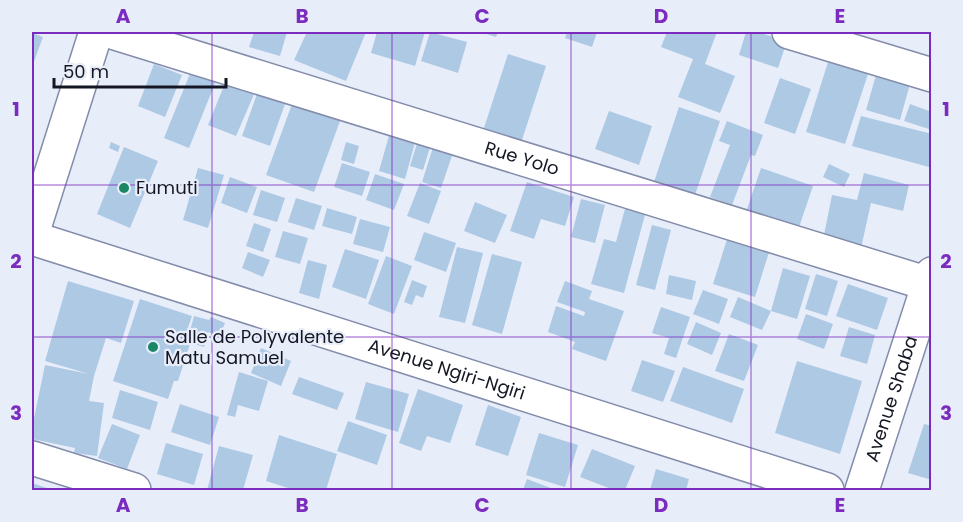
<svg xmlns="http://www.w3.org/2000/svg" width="963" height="522" font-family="Poppins,sans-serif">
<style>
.building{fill:#aec9e4}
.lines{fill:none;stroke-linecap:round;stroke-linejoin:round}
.minor-casing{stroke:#838dab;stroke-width:36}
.minor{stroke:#fff;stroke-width:33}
.grid{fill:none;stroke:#7b2cbf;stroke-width:1.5;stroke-opacity:0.55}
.poi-dot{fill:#198765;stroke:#e8edfa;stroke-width:2}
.labels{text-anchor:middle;stroke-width:4.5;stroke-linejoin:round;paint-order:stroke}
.street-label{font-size:18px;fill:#141723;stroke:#e8edfa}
.poi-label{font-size:18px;fill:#141723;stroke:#e8edfa;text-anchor:start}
.neatline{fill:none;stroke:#7b2cbf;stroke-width:2}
.grid-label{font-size:20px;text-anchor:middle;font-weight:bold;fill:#7b2cbf}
</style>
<rect width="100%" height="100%" fill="#e8edfa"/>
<!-- building -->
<path class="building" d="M254 32H287L280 56 249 47Z
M307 32H366L346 81 294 60Z
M377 32H425L415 66 371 53Z
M430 32 467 42 458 73 421 61Z
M480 32H498L496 37Z
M567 32H597L592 47 565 38Z
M667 32H717L705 64 735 76 720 113 678 97 693 59 661 47Z
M746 32H757L787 41 778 68 739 55Z
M32 33 43 37 32 67Z
M508 54 546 66 521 143 483 131Z
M828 62 868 74 845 144 806 132Z
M154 64 182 75 165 117 138 106Z
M191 71 216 81 189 148 164 138Z
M876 75 910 84 900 120 866 110Z
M780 78 811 89 795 134 764 123Z
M226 81 255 92 236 136 208 125Z
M257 94 285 104 270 146 242 136Z
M292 104 340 121 314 192 266 175Z
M910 104 929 111 932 105V130L904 121Z
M679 107 720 121 694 198 653 185Z
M609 111 652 126 639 165 595 149Z
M861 116 932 134V158L929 167 852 146Z
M727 121 763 135 755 156 751 155 732 205 710 197 730 145 719 141Z
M390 132 416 139 405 179 379 171Z
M419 137 432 141 423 170 410 166Z
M435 141 455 147 441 188 422 182Z
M111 142 120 146 118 152 109 148Z
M346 142 359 146 354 164 341 160Z
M124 147 158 161 130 228 97 214Z
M342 163 370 172 362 196 334 187Z
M829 164 850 174 844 187 823 177Z
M198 168 224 175 208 228 183 220Z
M761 168 813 186 798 230 746 212Z
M864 173 909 185 903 211 871 203 861 248 823 240 832 195 857 200Z
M375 174 404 184 394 210 366 200Z
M230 177 257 187 247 213 221 203Z
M527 182 574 197 565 226 541 219 534 239 510 231Z
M420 183 441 191 429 224 407 216Z
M261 190 285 198 277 222 253 215Z
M296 198 322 206 314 230 288 222Z
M581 199 605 205 595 243 571 237Z
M475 202 507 215 495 243 464 231Z
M626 205 646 211 624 293 591 284 604 239 616 242Z
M327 208 357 217 352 234 322 226Z
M360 219 390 227 383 252 353 244Z
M254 223 271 229 263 252 246 246Z
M652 225 671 230 655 290 636 285Z
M283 231 308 238 300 264 275 257Z
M424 232 456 243 446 272 414 260Z
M728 236 770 249 755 297 713 284Z
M457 247 483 253 465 323 439 317Z
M345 249 379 260 366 299 332 287Z
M248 252 270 260 263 277 242 268Z
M492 254 522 262 502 334 472 325Z
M386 256 412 266 394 314 368 304Z
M308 260 327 265 319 299 299 293Z
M783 268 810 276 797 319 771 311Z
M816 274 838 281 827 316 805 309Z
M669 275 696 281 692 300 666 294Z
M412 280 427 286 423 298 416 295 412 305 404 302Z
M68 281 134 301 121 343 106 338 94 376 89 401 104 403 97 456 74 453 75 448 32 439V428L45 365 89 374 45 361Z
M565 281 592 291 589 299 624 311 606 361 572 349 575 342 548 332 556 306 584 316 585 312 557 302Z
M848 284 888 298 877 330 836 316Z
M703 290 728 299 719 324 693 314Z
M738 297 771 311 762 330 730 317Z
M140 299 192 316 183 342 190 344 178 381H174L168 399 113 381Z
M661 307 690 317 676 358 664 354 669 338 652 333Z
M806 314 833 324 824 349 797 339Z
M194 316 209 320 211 317 225 323 219 337 208 332 204 347 187 342Z
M696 322 721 333 712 355 687 344Z
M849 327 875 335 867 364 840 356Z
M729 334 758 345 744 381 715 371Z
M261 348 291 361 281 386 251 373Z
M642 360 675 371 663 402 631 391Z
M797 361 862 381 840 454 775 433Z
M683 367 744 389 732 423 670 401Z
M239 372 268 381 259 411 238 405 235 417 227 415Z
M299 377 344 393 337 410 292 394Z
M366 382 409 394 398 432 355 419Z
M418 389 463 405 450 443 427 436 421 451 399 443Z
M120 390 158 402 150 430 112 418Z
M180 404 219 417 210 445 171 432Z
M488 405 521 417 508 456 475 445Z
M348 421 387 435 377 465 337 451Z
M112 424 140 435 127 469 98 458Z
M924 424 932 426V480L908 473Z
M539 433 578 445 565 487 526 475Z
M279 435 337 454 326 490H288V488L266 481Z
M166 443 203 454 194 485 157 474Z
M219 446 253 455 243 490H207Z
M592 449 635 466 625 490H614L580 477Z
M656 469 689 479 686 490H650Z
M527 479 556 490H523Z
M32 483 53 490H32Z"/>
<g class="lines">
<defs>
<g id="minor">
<path id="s1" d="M112 32 932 285"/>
<path d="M789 32 932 75"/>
<path d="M32 234 96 32"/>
<path id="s2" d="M32 238 827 490"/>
<path d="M32 458 134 490"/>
<path id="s3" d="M862 490 932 274"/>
</g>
</defs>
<!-- minor casing -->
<use href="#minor" class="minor-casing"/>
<!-- minor -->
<use href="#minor" class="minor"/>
</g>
<!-- grid -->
<path class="grid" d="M212 32V490M392 32V490M571 32V490M751 32V490M32 185H932M32 337H932"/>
<!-- markers -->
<g class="poi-dot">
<circle cx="124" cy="188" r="6"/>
<circle cx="153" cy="347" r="6"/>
</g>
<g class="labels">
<!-- street labels -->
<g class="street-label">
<text dy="6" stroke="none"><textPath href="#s1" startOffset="429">Rue Yolo</textPath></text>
<text dy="6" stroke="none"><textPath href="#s2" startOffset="435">Avenue Ngiri-Ngiri</textPath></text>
<text dy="6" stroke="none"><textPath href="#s3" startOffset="96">Avenue Shaba</textPath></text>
</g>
<!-- poi labels -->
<g class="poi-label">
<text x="136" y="194">Fumuti</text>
<text x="165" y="343">Salle de Polyvalente<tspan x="165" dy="21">Matu Samuel</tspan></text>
</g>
</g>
<!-- border -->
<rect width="963" height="522" fill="none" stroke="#e8edfa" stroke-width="66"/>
<!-- scale -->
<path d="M54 78v9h172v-9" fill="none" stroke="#141723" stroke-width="3"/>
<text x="63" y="78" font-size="18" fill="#141723" stroke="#e8edfa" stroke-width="4.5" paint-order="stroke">50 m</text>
<rect x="33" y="33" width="897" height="456" class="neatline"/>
<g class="grid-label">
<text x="123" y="23">A</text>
<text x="302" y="23">B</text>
<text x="482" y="23">C</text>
<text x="661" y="23">D</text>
<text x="840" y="23">E</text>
<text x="16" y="116">1</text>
<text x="946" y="116">1</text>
<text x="16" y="268">2</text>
<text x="946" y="268">2</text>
<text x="16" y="420">3</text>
<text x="946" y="420">3</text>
<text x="123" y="512">A</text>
<text x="302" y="512">B</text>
<text x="482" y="512">C</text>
<text x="661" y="512">D</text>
<text x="840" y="512">E</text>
</g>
</svg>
